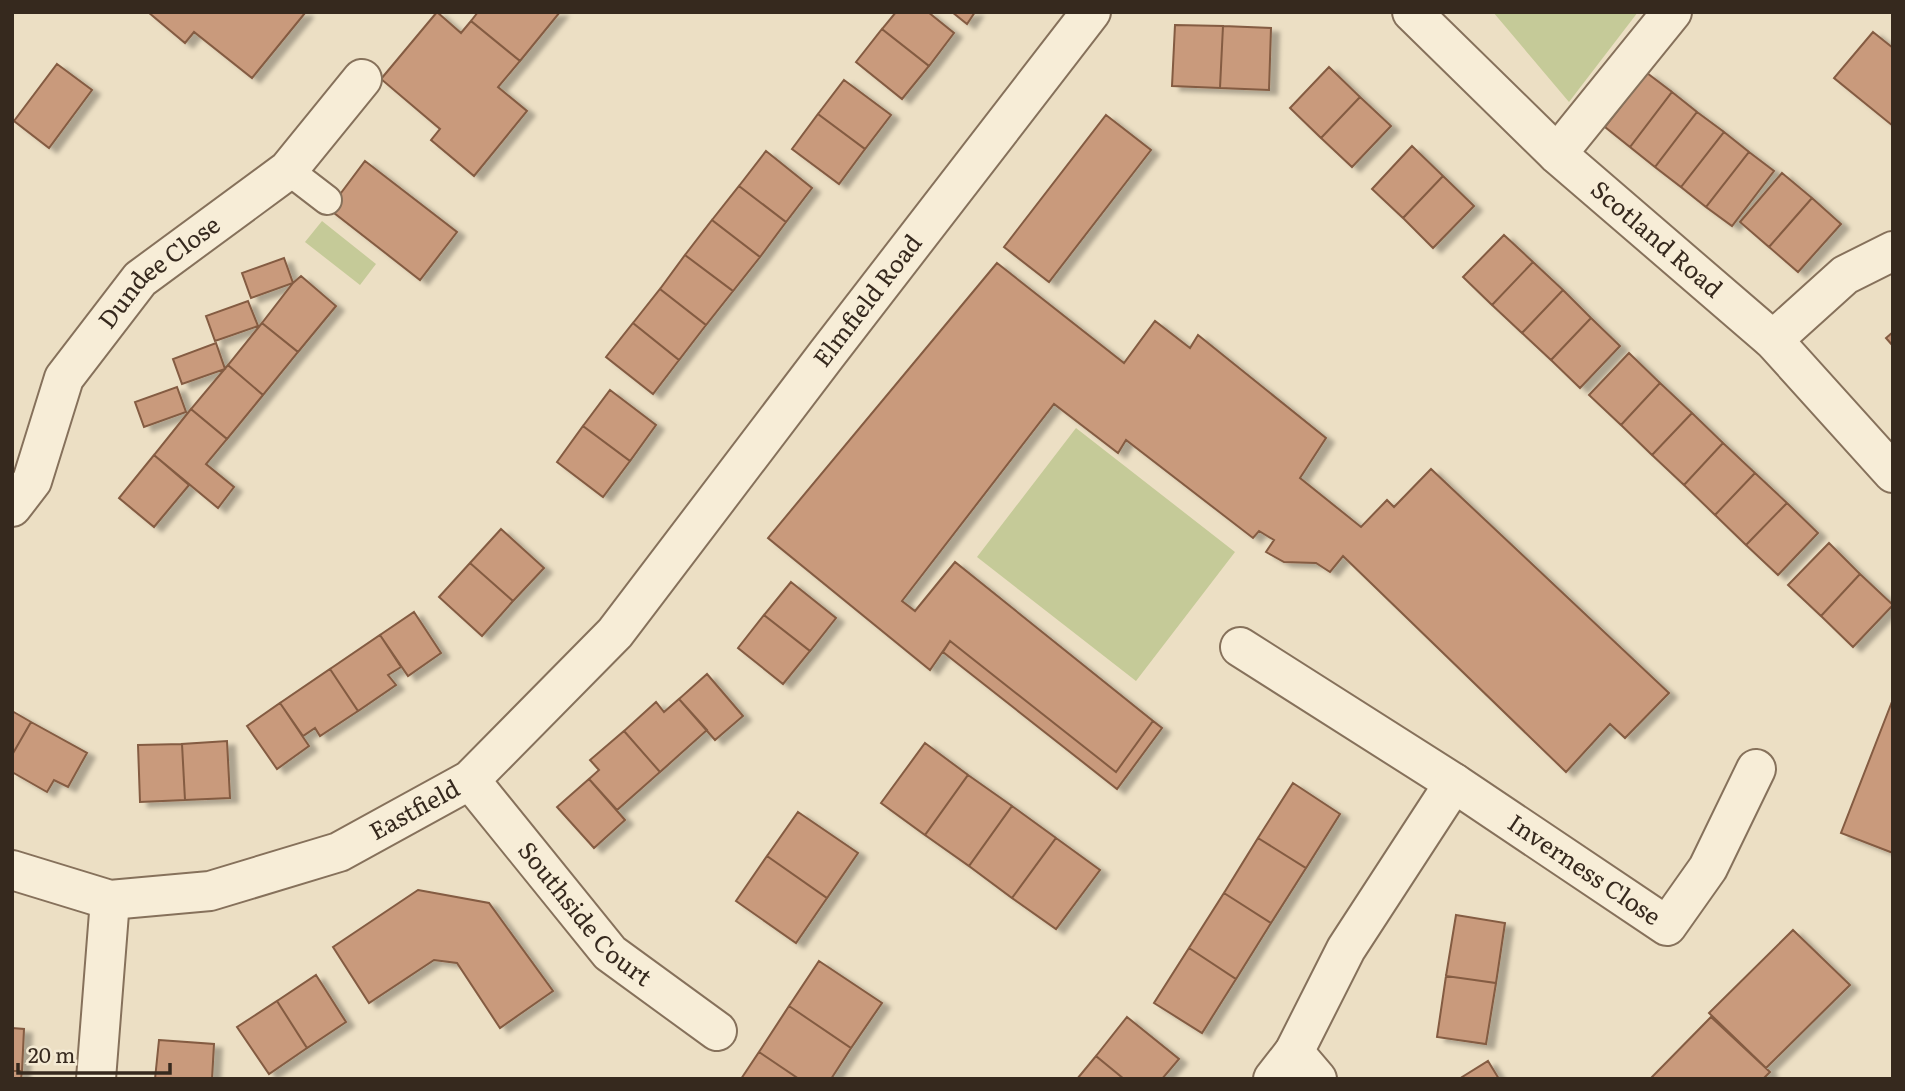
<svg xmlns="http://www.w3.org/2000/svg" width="1905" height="1091" font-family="Literata,serif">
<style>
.green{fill:#c5ca98}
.building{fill:#c99a7b;stroke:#845b42;stroke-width:2;filter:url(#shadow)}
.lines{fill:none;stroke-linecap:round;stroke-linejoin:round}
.lane-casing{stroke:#86715b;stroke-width:32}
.street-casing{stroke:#86715b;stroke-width:42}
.lane{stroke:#f7edd7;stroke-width:28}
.street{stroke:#f7edd7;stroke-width:38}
.labels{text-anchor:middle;stroke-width:6;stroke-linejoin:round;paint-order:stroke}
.street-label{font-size:24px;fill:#36291e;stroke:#f4ead3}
</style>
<defs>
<filter id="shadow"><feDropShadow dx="8" dy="4.5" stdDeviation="2" flood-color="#0004"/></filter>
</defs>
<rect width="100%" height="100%" fill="#ecdfc4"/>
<!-- green -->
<path class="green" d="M1493 12H1638L1569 102Z
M322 221 376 264 360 285 305 242Z
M1076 428 1235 552 1136 681 977 557Z"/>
<!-- building -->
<path class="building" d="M148 12H304L305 13 252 78 194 32 185 43Z
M437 12 461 33 471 21 520 61 498 87 527 111 474 176 431 140 440 129 381 79Z
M478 12H560L520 61 471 21Z
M896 12H928L954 33 929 66 882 29Z
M952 12H975L967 24Z
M1175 25 1223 26 1220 88 1172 86Z
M1223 26 1271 28 1269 90 1220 88Z
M882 29 929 66 902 99 856 62Z
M1873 32 1893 48V126L1834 78Z
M57 64 92 90 49 148 14 121Z
M1329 67 1360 97 1321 138 1290 108Z
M1647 73 1672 92 1630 147 1605 127Z
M844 80 891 115 865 149 818 114Z
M1672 92 1697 112 1655 167 1630 147Z
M1360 97 1391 126 1352 167 1321 138Z
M1697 112 1724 132 1681 187 1655 167Z
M818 114 865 149 839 184 792 149Z
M1106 115 1151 150 1049 282 1004 247Z
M1724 132 1749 152 1706 207 1681 187Z
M1412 146 1443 176 1403 218 1372 189Z
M766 151 812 188 786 222 739 186Z
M1749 152 1774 171 1732 226 1706 207Z
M365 161 457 232 420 280 329 209Z
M1782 173 1812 198 1769 247 1740 222Z
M1443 176 1474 206 1433 248 1403 218Z
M739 186 786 222 760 257 712 220Z
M1812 198 1841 224 1798 272 1769 247Z
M712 220 760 257 733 291 685 255Z
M1504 235 1533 262 1492 305 1463 277Z
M685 255 733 291 706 325 660 289Z
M284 258 293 283 251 298 242 273Z
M1533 262 1563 290 1522 333 1492 305Z
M997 263 1124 363 1155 321 1190 348 1198 335 1326 438 1300 478 1361 527 1387 500 1394 507 1431 469 1669 693 1625 738 1610 724 1566 772 1343 556 1330 572 1316 563 1284 562 1266 552 1274 540 1259 531 1253 538 1126 440 1118 453 1054 404 902 601 915 611 955 562 1153 721 1116 772 950 641 930 670 768 538Z
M301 276 336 306 298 352 262 323 293 283Z
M660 289 706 325 679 360 633 323Z
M1563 290 1591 318 1551 360 1522 333Z
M248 301 258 326 215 341 206 316Z
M1591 318 1620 346 1580 388 1551 360Z
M262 323 298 352 263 395 228 365Z
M633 323 679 360 653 394 606 357Z
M1893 332V346L1886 338Z
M216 343 225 369 182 384 173 359Z
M1629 353 1660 383 1621 425 1589 395Z
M228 365 263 395 227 439 191 409Z
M1660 383 1692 413 1652 455 1621 425Z
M177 387 186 412 144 427 135 402Z
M610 390 656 425 630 461 583 426Z
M191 409 227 439 206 464 234 487 218 508 154 455Z
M1692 413 1723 443 1684 485 1652 455Z
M583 426 630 461 603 497 557 462Z
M1723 443 1755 473 1715 515 1684 485Z
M154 455 189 485 154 527 119 498Z
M1755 473 1787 503 1746 545 1715 515Z
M1787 503 1818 533 1778 575 1746 545Z
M501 529 544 568 513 601 470 563Z
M1829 543 1860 574 1821 616 1788 585Z
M470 563 513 601 482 636 439 597Z
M1860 574 1893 605 1853 647 1821 616Z
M791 582 836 618 810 651 764 615Z
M414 612 441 653 408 676 380 635Z
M764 615 810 651 783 684 738 648Z
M380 635 401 667 388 675 396 685 358 711 330 669Z
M950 641 1116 772 1153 721 1162 728 1117 789 943 652Z
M330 669 358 711 320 736 315 728 303 736 280 703Z
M707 674 743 716 715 740 679 699Z
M679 699 707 730 660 772 624 731 656 702 664 712Z
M1893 699V853L1841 833Z
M280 703 309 746 277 769 247 726Z
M12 711 31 722 12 755Z
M31 722 87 753 68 787 54 780 47 792 12 772V755Z
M624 731 660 772 617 810 589 779 599 770 590 760Z
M227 741 230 798 185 800 182 744Z
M925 743 968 775 925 835 881 803Z
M182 744 185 800 140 802 138 745Z
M968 775 1012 806 969 866 925 835Z
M589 779 625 820 594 848 557 807Z
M1293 783 1340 814 1306 868 1258 838Z
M1012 806 1056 838 1012 898 969 866Z
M798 812 858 853 827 898 767 856Z
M1056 838 1100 870 1056 929 1012 898Z
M1258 838 1306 868 1271 923 1224 893Z
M767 856 827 898 796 943 736 901Z
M418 890 489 903 553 991 500 1028 457 963 434 960 369 1003 333 947Z
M1224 893 1271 923 1236 979 1189 948Z
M1456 915 1505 923 1496 983 1446 976Z
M1793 930 1850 985 1766 1068 1709 1013Z
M1189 948 1236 979 1202 1033 1154 1003Z
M819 961 882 1003 851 1048 789 1006Z
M316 975 346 1022 307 1048 277 1001Z
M1446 976 1496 983 1486 1044 1437 1037Z
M277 1001 307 1048 269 1074 237 1027Z
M789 1006 851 1048 831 1079H799L759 1052Z
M1127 1017 1179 1059 1162 1079H1124L1096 1056Z
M1711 1017 1770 1072 1763 1079H1650Z
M12 1028 24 1029 22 1071H12Z
M159 1040 214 1044 212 1079H155Z
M759 1052 799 1079H741Z
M1096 1056 1124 1079H1077Z
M1488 1061 1499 1079H1459Z
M12 1071H22L21 1079H12Z"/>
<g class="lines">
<defs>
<path id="lane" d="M288 170 327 200"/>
<g id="street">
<path id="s1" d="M1412 12 1557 154 1773 340 1893 473"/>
<path d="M1557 154 1672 12"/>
<path d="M1773 340 1845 275 1893 251"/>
<path id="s2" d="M12 507 32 481 64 378 140 279 288 170 362 79"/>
<path id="s3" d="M1240 647 1454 783 1667 926 1708 868 1756 769"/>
<path id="s4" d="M470 780 610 953 717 1031"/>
<path id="s5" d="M12 870 110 900 210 891 339 852 470 780 615 633 827 354 1091 12"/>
<path d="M1294 1052 1317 1079"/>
<path d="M96 1079 110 900"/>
<path d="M1273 1079 1294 1052 1346 949 1454 783"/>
</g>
</defs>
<!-- lane casing -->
<use href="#lane" class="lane-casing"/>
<!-- street casing -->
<use href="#street" class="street-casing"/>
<!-- lane -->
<use href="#lane" class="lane"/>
<!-- street -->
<use href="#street" class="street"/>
</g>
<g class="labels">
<!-- street labels -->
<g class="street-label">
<text dy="8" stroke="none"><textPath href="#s1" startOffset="334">Scotland Road</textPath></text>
<text dy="8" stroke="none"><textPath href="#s2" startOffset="284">Dundee Close</textPath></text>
<text dy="8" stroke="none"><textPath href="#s5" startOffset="1111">Elmfield Road</textPath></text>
<text dy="8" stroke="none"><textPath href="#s5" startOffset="424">Eastfield</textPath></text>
<text dy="8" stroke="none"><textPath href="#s3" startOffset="410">Inverness Close</textPath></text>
<text dy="8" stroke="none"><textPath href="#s4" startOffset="177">Southside Court</textPath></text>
</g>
</g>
<!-- border -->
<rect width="1905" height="1091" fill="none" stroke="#36291e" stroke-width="28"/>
<!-- scale -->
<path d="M18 1063v10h152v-10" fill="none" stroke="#36291e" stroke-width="3.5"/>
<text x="28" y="1063" font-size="21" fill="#36291e" stroke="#f4ead3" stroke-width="5" paint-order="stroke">20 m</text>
</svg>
